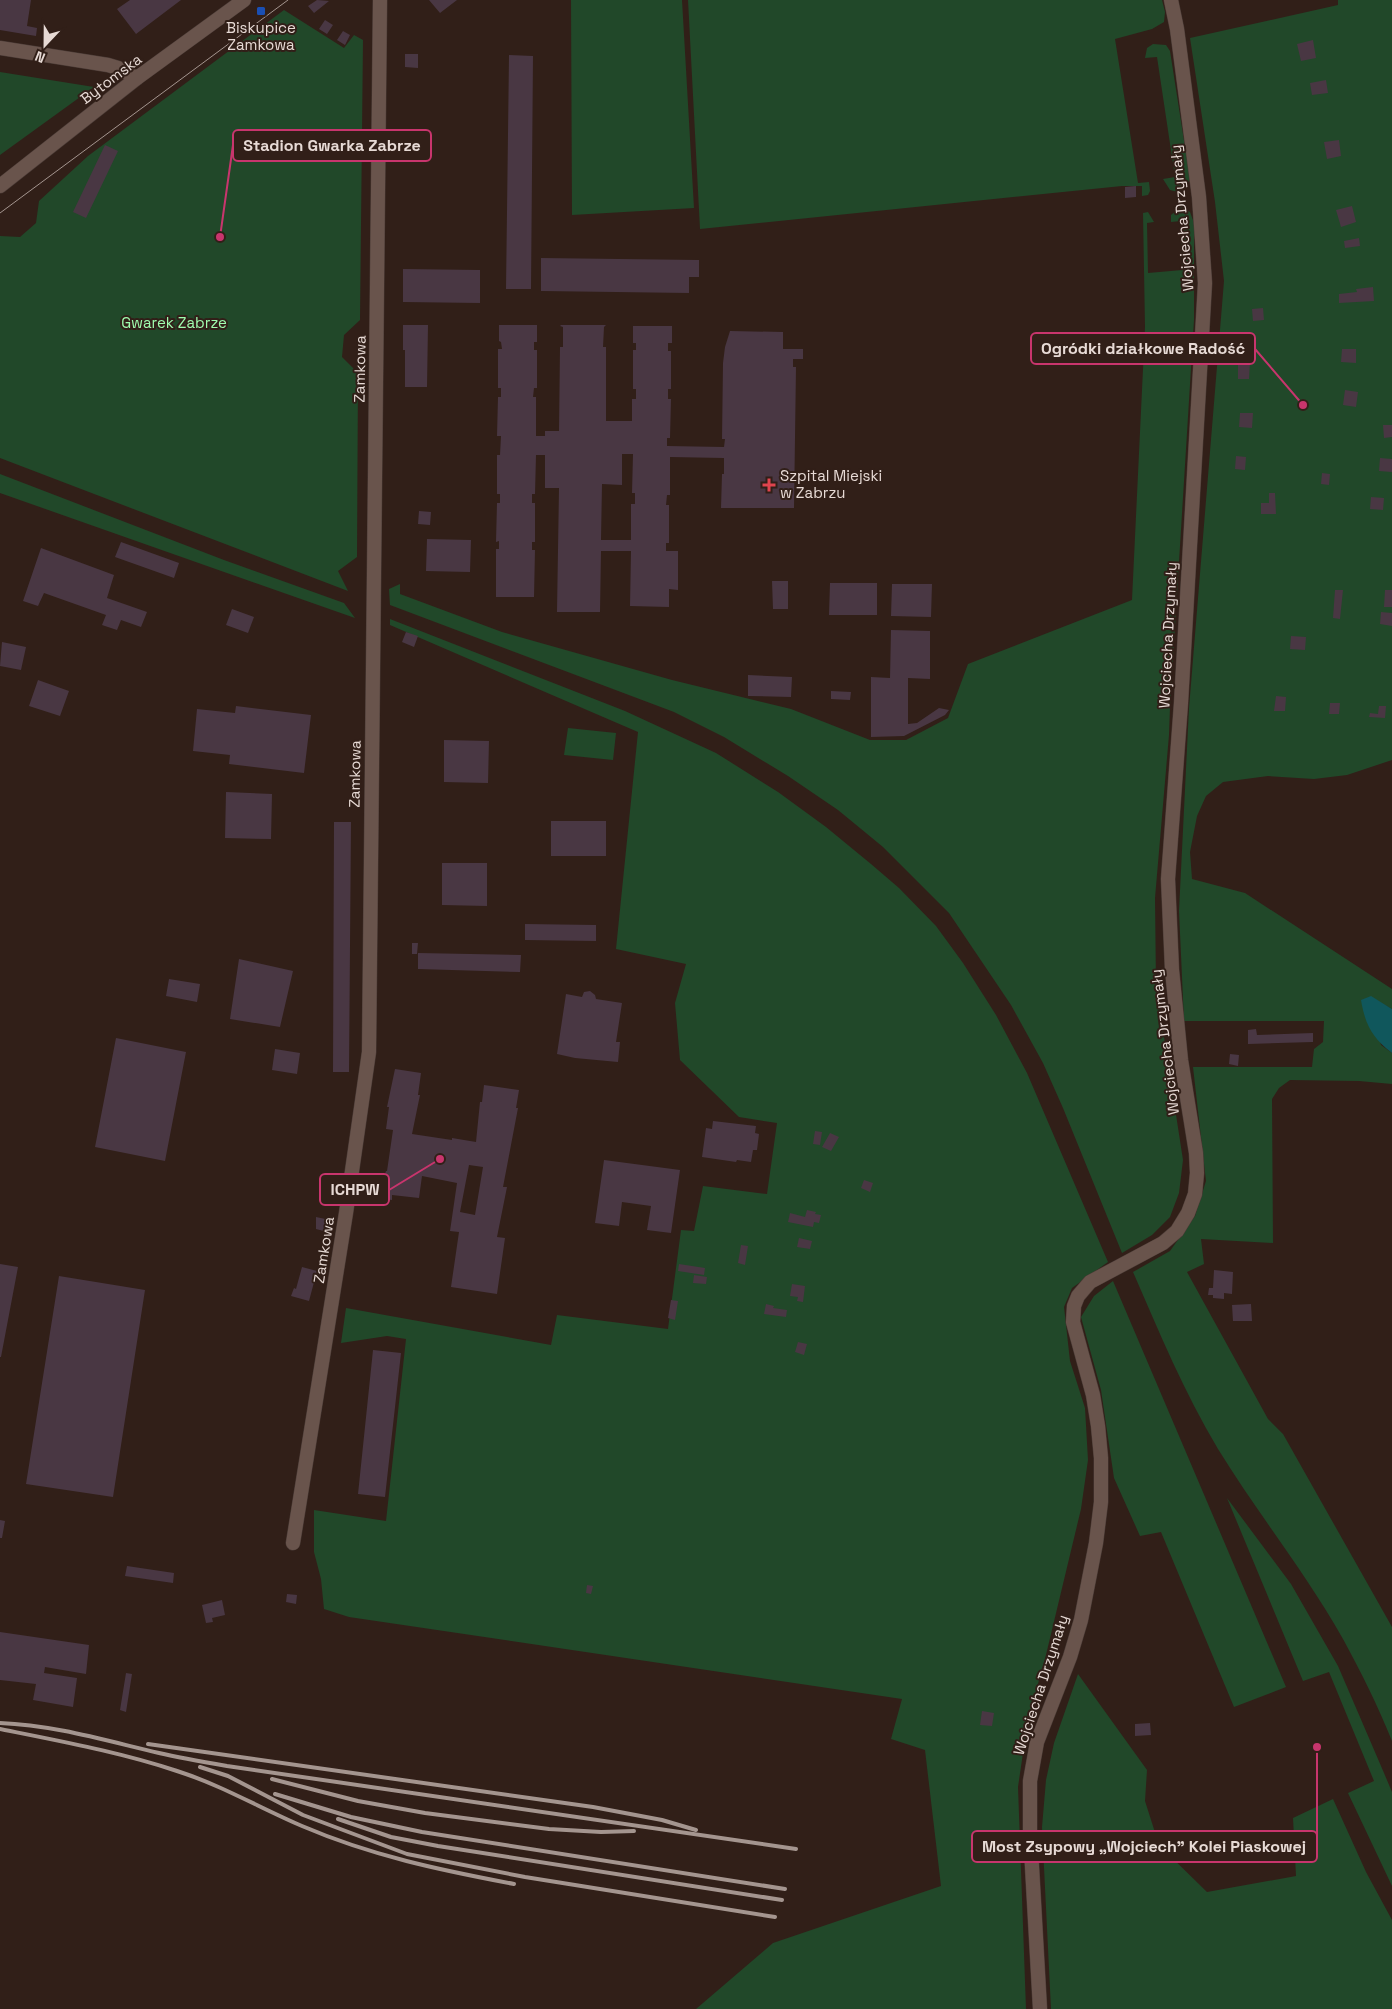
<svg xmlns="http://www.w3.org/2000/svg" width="1392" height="2009" font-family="'Space Grotesk',sans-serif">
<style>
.green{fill:#214829}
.water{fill:#10575c}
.building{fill:#493743;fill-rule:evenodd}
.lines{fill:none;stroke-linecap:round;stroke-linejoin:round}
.minor-casing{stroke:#4a3b36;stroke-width:15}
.tertiary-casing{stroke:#4a3b36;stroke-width:15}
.minor{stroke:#69544c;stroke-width:14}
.tertiary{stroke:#69544c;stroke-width:14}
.tram{stroke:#a4958f;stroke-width:1}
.rail{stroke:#a4958f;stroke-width:4}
.transit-dot{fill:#1a4fb4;stroke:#311f18;stroke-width:2}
.health-dot{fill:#e0444e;stroke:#311f18;stroke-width:2}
.labels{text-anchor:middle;stroke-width:4;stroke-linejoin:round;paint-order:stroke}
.poi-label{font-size:15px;fill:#e7dad5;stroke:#311f18}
.street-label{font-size:15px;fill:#e7dad5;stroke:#311f18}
.park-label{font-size:15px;fill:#9ffdaf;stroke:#311f18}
.leader{fill:none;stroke:#c8356d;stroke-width:2}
.callout-dot{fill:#c8356d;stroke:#311f18;stroke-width:2}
.callout{fill:#311f18;stroke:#c8356d;stroke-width:2}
.callout-label{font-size:16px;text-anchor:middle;font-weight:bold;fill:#e7dad5}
</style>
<rect width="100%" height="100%" fill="#311f18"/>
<!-- green -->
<path class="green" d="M571 0H682L694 208 572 215Z
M688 0H1162L1165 12 1164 22 1152 29 1115 39 1138 183 1149 182 1150 191 1148 195 1142 196V186H1122L700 229Z
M1338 0H1392V760L1347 775 1314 779 1268 776 1223 782 1206 796 1197 816 1190 852 1192 879 1245 893 1392 989V1009L1371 997 1381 1045 1392 1053V1084L1359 1081 1290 1080 1279 1088 1272 1099 1273 1243 1201 1239 1204 1264 1187 1272 1268 1419 1283 1434 1392 1627V1741C1378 1706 1361 1672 1343 1639 1306 1573 1258 1514 1218 1449 1184 1392 1160 1334 1133 1272L1170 1251 1195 1216 1206 1181 1193 1067H1312L1314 1049 1323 1042 1324 1021H1184L1179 911 1189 708 1224 281 1215 202 1190 38 1338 5Z
M284 10 344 48 354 35 363 40 360 320 344 335 342 357 358 373 357 557 338 571 348 591 0 458V236L20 237 36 223 39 201 88 156Z
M1153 44 1166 45 1170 51 1190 179C1185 189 1181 194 1170 190L1163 179 1175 177 1157 57 1145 58 1147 48Z
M0 72 94 87 0 155Z
M1181 207 1190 212 1194 223V320L1170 707 1169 735 1155 898 1156 985 1183 1160 1179 1193 1170 1217 1152 1235 1122 1253 1063 1108 1043 1063 1011 1005 949 913 883 847 838 810 788 776 724 737 674 712 390 605 389 589 400 584V594L502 632 672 680 791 709 870 740H906L948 718 968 664 1132 600 1145 327 1143 213 1148 212 1154 222 1147 223 1148 273 1182 270 1181 221 1171 222V215Z
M0 474 224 560 344 603 355 618 0 493Z
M390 619 625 711 716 753 778 792 826 827 871 864 899 888 936 926 963 963 996 1015 1027 1073 1108 1262 1072 1288 1064 1307 1070 1361 1085 1408 1088 1460 1081 1509 1045 1659 1028 1719 1018 1787 1026 2009H696L773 1943 941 1886 925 1750 891 1739 902 1699 349 1617 324 1609 321 1579 314 1552V1510L386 1521 406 1339 387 1336 341 1343 346 1308 551 1345 557 1315 668 1329 681 1230 694 1231 703 1186 767 1194 777 1123 739 1117 680 1060 675 1003 686 964 616 949 638 732 390 625Z
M568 728 616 733 613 760 564 755Z
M1113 1281 1286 1687 1234 1707 1161 1532 1140 1536 1114 1478 1101 1390 1081 1317 1094 1296Z
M1227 1498 1291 1584 1338 1666 1384 1773 1392 1792V1886L1348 1793 1374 1781 1329 1672 1303 1681Z
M1078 1674 1147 1770 1145 1801 1159 1845 1207 1892 1296 1876 1293 1818 1333 1799 1366 1872 1392 1920V2009H1051L1042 1827 1046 1780 1054 1743Z"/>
<!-- water -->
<path class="water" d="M1371 996 1392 1009V1053C1372 1038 1365 1024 1361 1000Z"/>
<!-- building -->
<path class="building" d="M0 0H31L27 26 37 28 36 36 0 30Z
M130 0H181L136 34 117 9Z
M317 0 329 1 314 13 308 6Z
M429 0H457L440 13Z
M325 20 333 25 327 34 319 29Z
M343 31 350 35 345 45 337 40Z
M1313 40 1316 58 1301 61 1297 44Z
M405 54H418V68L405 67Z
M509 55 533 56 531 289H506Z
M1326 80 1328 93 1312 95 1310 83Z
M1339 140 1341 156 1327 159 1324 142Z
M105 145 118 151 86 218 73 212Z
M1136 186V197L1125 198V187Z
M1352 206 1356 222 1341 227 1336 210Z
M1359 238 1360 246 1345 248 1344 241Z
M541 258 699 260V277H689V293L541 291Z
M403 269 480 270V303L403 302Z
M1373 287 1374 301 1339 303V294L1357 292 1356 289Z
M1263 308 1264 320 1253 321 1252 309Z
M403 325H428L427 387H405V350H403Z
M499 325H537V342H534V350H537V388H534L533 397H536V436H545V431H559L560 347H563V327L560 326 561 325H606L604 327 603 347H606V421H632V399H636V389H633V350H636V343H633V326H672V343H668V351H671V389H668V399H671L670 438H667V446L724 447 725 439H722L723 363 725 347 730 331 783 332V349H803V359H793V367H796L794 508H721L722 474H724V458L670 457V495H667L666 505H669V543H666V551H678V590L669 589V607L630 606 631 551H601L600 612H557L559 488H545V455H536L535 494H532V503H535V542H532V550H535L534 597H496V549H499V541L496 542 497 503H500V494H497V455H500L501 436H497L498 397H501V388H498V349H502L501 342 499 341ZM622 454H633L632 493H635V504H631V540H601L602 484 622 485Z
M1342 349H1356V363L1341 362Z
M1238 361H1250L1249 379H1238Z
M1345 390 1358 392 1356 407 1343 405Z
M1240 413H1253L1252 428 1239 427Z
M1383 425H1392V437L1384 438Z
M1236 456 1246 457 1245 470 1235 469Z
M1380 458 1392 459V472L1379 471Z
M1322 473 1330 474 1329 485 1321 484Z
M1269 493H1275L1276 514H1261V503H1269Z
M1371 497 1384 498 1383 510 1370 509Z
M419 511 431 512 430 525 418 524Z
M427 539 471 540 470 572 426 571Z
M121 542 179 563 174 578 115 557Z
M41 548 114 575 107 598 147 612 141 627 121 620 117 630 102 625 106 615 44 593 38 606 23 601Z
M772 581H788V609H773Z
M830 583H877V615H829Z
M892 584H932L931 617 891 616Z
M1335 590H1343L1340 619 1333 618Z
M1385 590H1392V607H1384Z
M232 609 254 617 248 633 226 625Z
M1381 612 1392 613V626L1380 624Z
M891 630 930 631V679L908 678V724L917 723 939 708 949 710 945 715 904 736 871 737V677L890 678Z
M406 632 418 636 414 647 402 642Z
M1291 636 1306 637 1305 650 1290 649Z
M2 642 26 647 21 670 0 666Z
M748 675 792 677 791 697 748 696Z
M38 680 69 691 60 716 29 706Z
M831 691 851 692 850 700 831 699Z
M1276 696 1286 697 1285 711H1274Z
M1330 703H1340L1339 714H1329Z
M236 706 311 715 304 773 229 764 230 755 193 751 197 709 235 713Z
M1379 706H1386L1385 718 1369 717 1370 713 1378 714Z
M444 740 489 741 488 783 444 782Z
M226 792 272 794 271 839 225 838Z
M551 821H606V856H551Z
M334 822H351L349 1072H333Z
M442 863H487V906L442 905Z
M525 924 596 925V941L525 940Z
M412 943H418L417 954H412Z
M418 953 521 955 520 972 418 969Z
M239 959 293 971 280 1027 230 1019Z
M169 979 200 984 197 1002 166 996Z
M590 991 595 995 596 999 622 1003 616 1042H620L618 1062 575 1058 557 1054 566 994 582 997 584 992Z
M1256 1029 1257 1035 1313 1033V1042L1248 1044V1030Z
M116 1038 186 1052 165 1161 95 1147Z
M275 1049 300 1053 297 1074 272 1070Z
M1230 1054 1239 1055 1238 1066 1229 1064Z
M395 1069 421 1073 418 1095H420L412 1134 452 1140V1138L476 1142 480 1102H482L484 1085 519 1090 516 1108H518L503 1187H507L497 1237 505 1238 497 1294 451 1287 459 1232 450 1231 457 1183 422 1176 419 1198 392 1195V1200L384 1199 386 1174H385L386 1171H387L393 1130 386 1129 389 1107H387ZM469 1165 483 1167 475 1215 460 1212Z
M713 1121 756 1126 755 1133 759 1134 757 1150H753L751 1162 737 1160 736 1162 702 1157 706 1128 712 1129Z
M815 1131 822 1132 820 1145 813 1144Z
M830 1133 839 1137 831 1151 822 1147Z
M604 1160 680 1170 671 1233 647 1230 651 1206 622 1202 619 1226 595 1223Z
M864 1180 873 1183 870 1192 861 1188Z
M807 1210 816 1212 815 1214 821 1215 819 1223 814 1222 813 1227 788 1222 790 1213 805 1217Z
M316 1217 330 1220 327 1232 316 1229Z
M799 1238 812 1241 810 1249 797 1247Z
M741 1245 748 1246 745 1265 738 1263Z
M0 1264 18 1267 1 1357H0Z
M679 1264 705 1268 704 1275 678 1271Z
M302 1267 317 1271 309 1301 291 1296 294 1288 296 1289Z
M1214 1270 1233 1272 1232 1294 1224 1293V1299L1213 1298V1295H1208L1209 1288H1213Z
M694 1275 707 1277 706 1284 693 1283Z
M59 1276 145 1290 113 1497 26 1484Z
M792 1284 805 1286 803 1302 797 1301 798 1297 790 1296Z
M671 1300 678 1301 675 1320 668 1318Z
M766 1304 774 1306 773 1308 787 1310 786 1317 764 1314Z
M1251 1304 1252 1321H1233L1232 1305Z
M798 1342 807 1344 804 1355 795 1352Z
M373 1350 401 1353 385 1497 358 1494Z
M0 1520 5 1521 2 1538H0Z
M127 1566 174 1573 173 1583 125 1576Z
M587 1585 593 1586 591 1594 586 1593Z
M287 1594 297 1595 296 1604 286 1602Z
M222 1600 225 1615 212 1618 213 1622 206 1623 202 1605Z
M0 1632 89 1645 86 1674 45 1667 44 1673 77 1678 73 1707 33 1700 36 1684 0 1680Z
M126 1673 132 1674 126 1712 120 1710Z
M982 1711 994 1713 992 1726 980 1725Z
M1150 1723 1151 1735 1135 1736V1724Z"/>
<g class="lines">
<defs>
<path id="minor" d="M0 48 108 65 118 68 137 78
M293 1543 346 1213 369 1052 380 0
M1040 2009 1030 1831V1781L1037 1742 1070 1657 1081 1620 1096 1543 1101 1502V1458L1098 1426 1093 1395 1073 1322 1074 1306 1078 1296 1090 1282 1163 1243 1177 1231 1188 1213 1195 1194 1197 1173 1196 1153 1181 1060 1172 970 1168 879 1181 703 1205 283 1199 197 1177 29 1171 0"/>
<path id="tertiary" d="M0 186 137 78 244 0"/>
</defs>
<!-- minor casing -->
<use href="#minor" class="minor-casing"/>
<!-- tertiary casing -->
<use href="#tertiary" class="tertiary-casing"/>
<!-- minor -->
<use href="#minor" class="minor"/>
<!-- tertiary -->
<use href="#tertiary" class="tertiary"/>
<!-- tram -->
<path class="tram" d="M0 213 288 0"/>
<!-- rail -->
<path class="rail" d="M0 1723C54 1725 107 1741 159 1753 181 1758 204 1762 227 1766L796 1849
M0 1729C59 1741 120 1752 177 1771 221 1785 260 1808 302 1826 372 1856 440 1870 514 1884
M148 1744 593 1807 662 1820 696 1830
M200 1767 228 1776 303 1815 407 1854 525 1877 775 1917
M272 1779 358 1801 425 1813 549 1829 601 1832 634 1831
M275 1794 351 1817 422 1832 785 1889
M338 1819 391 1837 438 1846 782 1900"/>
</g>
<!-- markers -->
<rect class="transit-dot" x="256" y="6" width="10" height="10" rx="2.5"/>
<path class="health-dot" d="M766.5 477.5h5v5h5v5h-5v5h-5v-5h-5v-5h5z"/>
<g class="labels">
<!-- poi labels -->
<g class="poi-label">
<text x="261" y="33">Biskupice<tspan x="261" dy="17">Zamkowa</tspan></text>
<text x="780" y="481" text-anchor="start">Szpital Miejski<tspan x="780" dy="17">w Zabrzu</tspan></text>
</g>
<!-- street labels -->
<g class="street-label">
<text transform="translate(111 79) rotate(-37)" y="5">Bytomska</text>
<text transform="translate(1182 218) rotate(-95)" y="5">Wojciecha Drzymały</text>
<text transform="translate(360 369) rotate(-89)" y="5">Zamkowa</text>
<text transform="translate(1168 635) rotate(-87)" y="5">Wojciecha Drzymały</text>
<text transform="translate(355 774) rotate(-89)" y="5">Zamkowa</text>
<text transform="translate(1165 1042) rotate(-97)" y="5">Wojciecha Drzymały</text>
<text transform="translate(324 1250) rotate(-81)" y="5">Zamkowa</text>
<text transform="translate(1041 1685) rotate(-72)" y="5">Wojciecha Drzymały</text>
</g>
<!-- park labels -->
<g class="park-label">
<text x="174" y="328">Gwarek Zabrze</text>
</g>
</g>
<!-- callouts -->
<path class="leader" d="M220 237L233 145M1303 405L1255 349M440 1159L389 1190M1317 1747L1317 1847"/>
<g class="callout-dot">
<circle cx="220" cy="237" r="5"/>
<circle cx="1303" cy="405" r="5"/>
<circle cx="440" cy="1159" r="5"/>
<circle cx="1317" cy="1747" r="5"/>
</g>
<g class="callout">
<rect x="233" y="130" width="198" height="31" rx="5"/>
<rect x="1031" y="333" width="224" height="31" rx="5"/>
<rect x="320" y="1174" width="69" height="31" rx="5"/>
<rect x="972" y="1831" width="345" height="31" rx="5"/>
</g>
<g class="callout-label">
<text x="332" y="151">Stadion Gwarka Zabrze</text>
<text x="1143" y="354">Ogródki działkowe Radość</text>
<text x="355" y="1195">ICHPW</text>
<text x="1144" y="1852">Most Zsypowy „Wojciech” Kolei Piaskowej</text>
</g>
<!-- north arrow -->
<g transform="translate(45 45) rotate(202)" stroke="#311f18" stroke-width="4" paint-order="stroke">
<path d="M0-4L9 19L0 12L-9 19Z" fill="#e7dad5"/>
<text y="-8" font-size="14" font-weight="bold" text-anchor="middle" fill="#e7dad5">N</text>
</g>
</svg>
